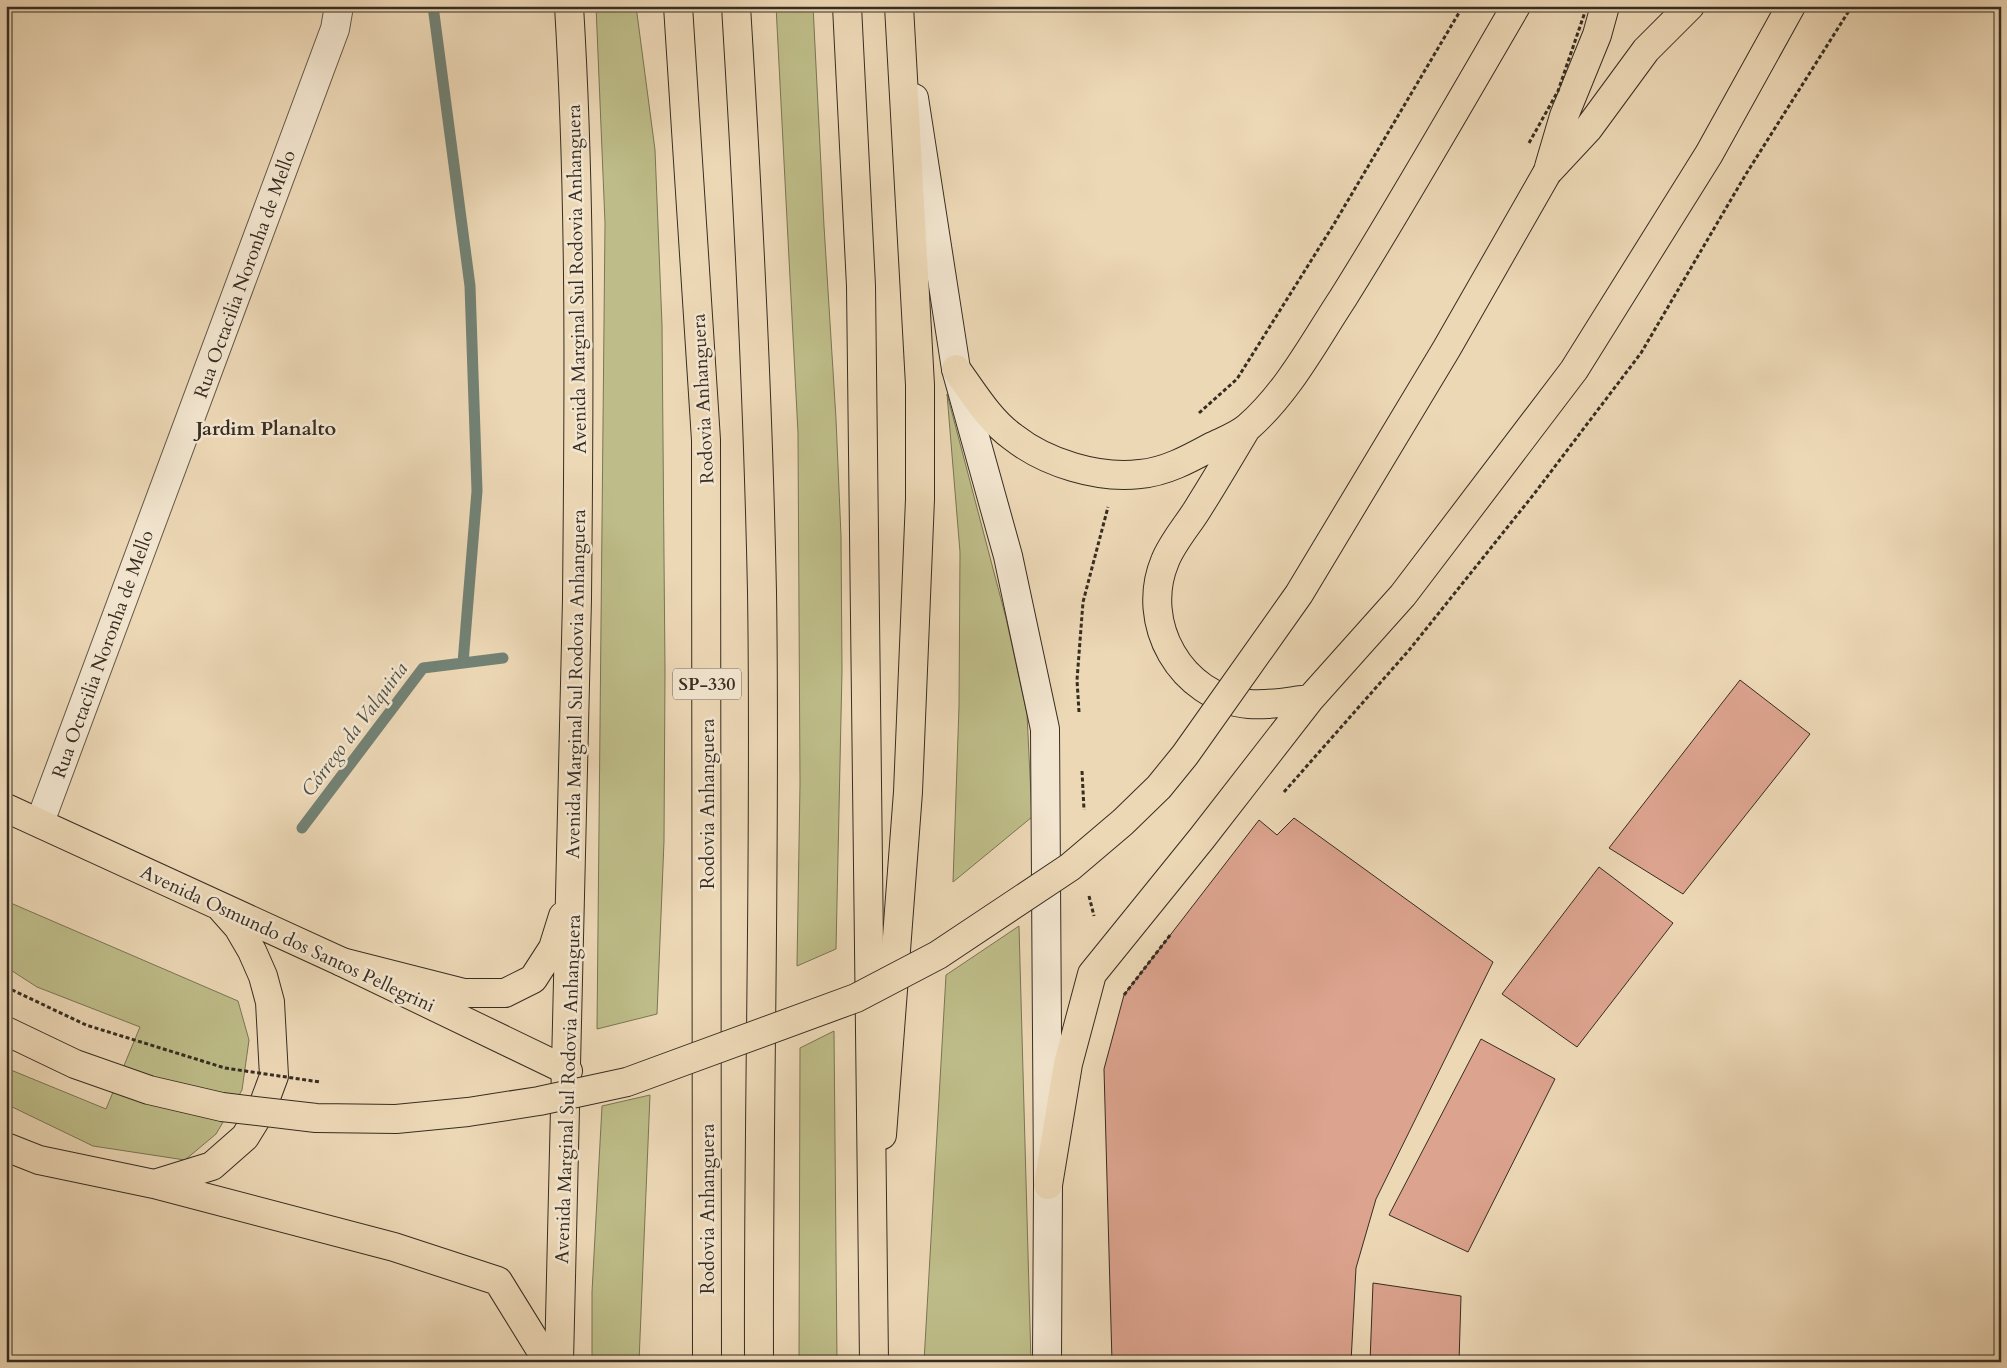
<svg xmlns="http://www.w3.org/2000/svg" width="2007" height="1368" font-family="Cardo,serif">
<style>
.green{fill:#bebd89;stroke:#7a7556}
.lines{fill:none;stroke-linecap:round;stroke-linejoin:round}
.stream{stroke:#728275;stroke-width:11}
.building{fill:#dca38e;stroke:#372d22}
.street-casing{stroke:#645847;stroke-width:30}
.secondary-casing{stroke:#372d22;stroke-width:30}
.primary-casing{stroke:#372d22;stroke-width:30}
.highway-casing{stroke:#372d22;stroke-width:30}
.path{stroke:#372d22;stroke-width:3;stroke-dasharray:4 2.5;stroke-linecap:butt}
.street{stroke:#f3e6d0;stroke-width:28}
.secondary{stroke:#f3e6d0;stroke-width:28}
.primary{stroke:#edd8b6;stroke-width:28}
.highway{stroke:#edd8b6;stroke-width:28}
.primary-bridge-casing{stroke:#372d22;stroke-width:30;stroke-linecap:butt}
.path-bridge{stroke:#372d22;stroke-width:3;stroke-dasharray:4 2.5;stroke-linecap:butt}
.primary-bridge{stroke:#edd8b6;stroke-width:28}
.labels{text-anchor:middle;stroke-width:5;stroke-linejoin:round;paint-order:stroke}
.shield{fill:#f3e6d0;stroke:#6f6456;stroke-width:1}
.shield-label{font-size:18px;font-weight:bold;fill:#372d22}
.street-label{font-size:19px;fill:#372d22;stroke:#f3e6d0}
.neighbourhood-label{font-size:20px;font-weight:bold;fill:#372d22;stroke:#f3e6d0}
.water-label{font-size:20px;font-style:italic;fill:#505044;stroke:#f3e6d0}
</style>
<rect width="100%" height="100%" fill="#edd8b6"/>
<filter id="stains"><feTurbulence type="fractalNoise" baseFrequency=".004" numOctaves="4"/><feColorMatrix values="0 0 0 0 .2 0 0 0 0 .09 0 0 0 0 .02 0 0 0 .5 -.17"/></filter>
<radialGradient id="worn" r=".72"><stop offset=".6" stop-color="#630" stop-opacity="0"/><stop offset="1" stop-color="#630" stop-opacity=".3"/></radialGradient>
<!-- green -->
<path class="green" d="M596 6H636L655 150 662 325 665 671 664 841 657 1014 597 1029 605 223Z
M776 6H813L824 226 836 419 841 536 842 671 836 949 797 966 800 784 798 433Z
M947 394 1006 618 1027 714 1032 817 953 882 959 706 960 552Z
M6 901 238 1001 249 1040 242 1090 216 1134 185 1160 93 1146 6 1104V1068L106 1109 140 1027 37 987 6 967Z
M1019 926 1031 1362H924L946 975Z
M834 1031 837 1362H799L800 1048Z
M650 1095 639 1362H592V1292L602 1106Z"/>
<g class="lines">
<!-- stream -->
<path class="stream" d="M433 6 470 286 477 491 463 663
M302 828 423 668 503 658"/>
</g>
<!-- building -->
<path class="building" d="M1740 680 1810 734 1683 894 1609 848Z
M1294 818 1493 962 1376 1199 1356 1268 1351 1362H1112L1104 1069 1124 995 1259 820 1277 835Z
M1599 867 1673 923 1577 1047 1502 994Z
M1481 1039 1555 1079 1468 1252 1389 1215Z
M1373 1283 1461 1296 1459 1362H1370Z"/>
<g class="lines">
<defs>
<path id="street" d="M40 822 335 29 339 6"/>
<path id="secondary" d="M914 98 956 369 1008 556 1045 729 1048 1185 1047 1362"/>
<path id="primary" d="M1549 167 1564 116 1597 35 1605 6
M1547 173 1588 129 1646 50 1690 6
M956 369C973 392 989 420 1013 437 1046 463 1098 479 1140 474 1165 472 1189 459 1211 447 1223 441 1238 436 1248 427 1288 392 1314 342 1343 298 1403 202 1459 104 1516 6
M1246 429C1230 456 1214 483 1197 510 1187 526 1172 543 1165 561 1139 623 1181 698 1249 704 1269 706 1290 701 1310 699
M6 808 342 962 568 1071
M882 1135 908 792 920 499V385L899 6
M6 1147 39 1160 154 1184 394 1247 498 1281 548 1362
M154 1184 212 1166 245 1137 261 1111 274 1076 270 1002 263 976 252 951 238 927 222 909
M1048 1185 1068 1064 1092 974 1202 838 1310 699 1403 595 1574 370 1709 154 1791 6"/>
<path id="highway" d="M678 6 706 440 707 1362
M736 6C748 201 758 397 762 592 766 848 758 1105 759 1362
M847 6 861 286 874 1362
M342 962 464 993H505L533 979 553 948 563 916
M559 1362C566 1107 573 853 577 599 579 401 581 203 569 6"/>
</defs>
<!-- street casing -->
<use href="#street" class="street-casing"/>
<!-- secondary casing -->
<use href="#secondary" class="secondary-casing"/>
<!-- primary casing -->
<use href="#primary" class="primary-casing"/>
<!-- highway casing -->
<use href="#highway" class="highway-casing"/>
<!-- path -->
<path class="path" d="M1199 413 1237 379 1334 224 1463 6
M1079 712 1077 680 1083 602 1108 507
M1082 771 1084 810
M1284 792 1410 649 1534 494 1641 353 1746 174 1852 6
M1089 896 1094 916
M1124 995 1171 934"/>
<!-- street -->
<use href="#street" class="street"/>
<!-- secondary -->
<use href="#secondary" class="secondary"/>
<!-- primary -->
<use href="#primary" class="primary"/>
<!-- highway -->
<use href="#highway" class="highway"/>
<defs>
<path id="primary-bridge" d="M6 1031 75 1064 149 1090 222 1107 316 1118 396 1119 468 1112 539 1101 627 1082 856 998 938 955 1070 867 1123 822 1159 787 1185 755 1299 594 1447 348 1547 173"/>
</defs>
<!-- primary-bridge casing -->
<use href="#primary-bridge" class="primary-bridge-casing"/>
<!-- path-bridge -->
<path class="path-bridge" d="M1529 143 1558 91 1587 6
M6 987 86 1025 225 1068 320 1082"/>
<!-- primary-bridge -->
<use href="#primary-bridge" class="primary-bridge"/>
</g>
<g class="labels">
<!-- shield labels -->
<rect class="shield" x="673" y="668.5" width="68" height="31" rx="4"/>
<g class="shield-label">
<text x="707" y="690">SP-330</text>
</g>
<!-- street labels -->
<g class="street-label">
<text transform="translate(244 274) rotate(-70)" y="7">Rua Octacilia Noronha de Mello</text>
<text transform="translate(576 279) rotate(-91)" y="7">Avenida Marginal Sul Rodovia Anhanguera</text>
<text transform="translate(702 399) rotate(-93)" y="7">Rodovia Anhanguera</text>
<text transform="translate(102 654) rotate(-70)" y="7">Rua Octacilia Noronha de Mello</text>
<text transform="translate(575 684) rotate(-89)" y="7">Avenida Marginal Sul Rodovia Anhanguera</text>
<text transform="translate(707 804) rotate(-90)" y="7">Rodovia Anhanguera</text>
<text transform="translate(288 938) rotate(25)" y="7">Avenida Osmundo dos Santos Pellegrini</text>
<text transform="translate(567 1089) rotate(-88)" y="7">Avenida Marginal Sul Rodovia Anhanguera</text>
<text transform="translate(707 1209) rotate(-90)" y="7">Rodovia Anhanguera</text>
</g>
<!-- neighbourhood labels -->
<g class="neighbourhood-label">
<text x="266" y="435">Jardim Planalto</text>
</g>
<!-- water labels -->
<g class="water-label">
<text transform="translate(354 729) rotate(-53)" y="7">Córrego da Valquiria</text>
</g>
</g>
<!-- margin -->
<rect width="2007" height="1368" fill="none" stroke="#edd8b6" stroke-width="25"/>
<rect x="8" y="8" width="1992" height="1353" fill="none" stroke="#372d22" stroke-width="2.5"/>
<rect x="12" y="12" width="1982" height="1343" fill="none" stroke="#372d22"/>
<rect width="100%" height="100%" filter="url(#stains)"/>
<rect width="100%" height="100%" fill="url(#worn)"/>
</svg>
